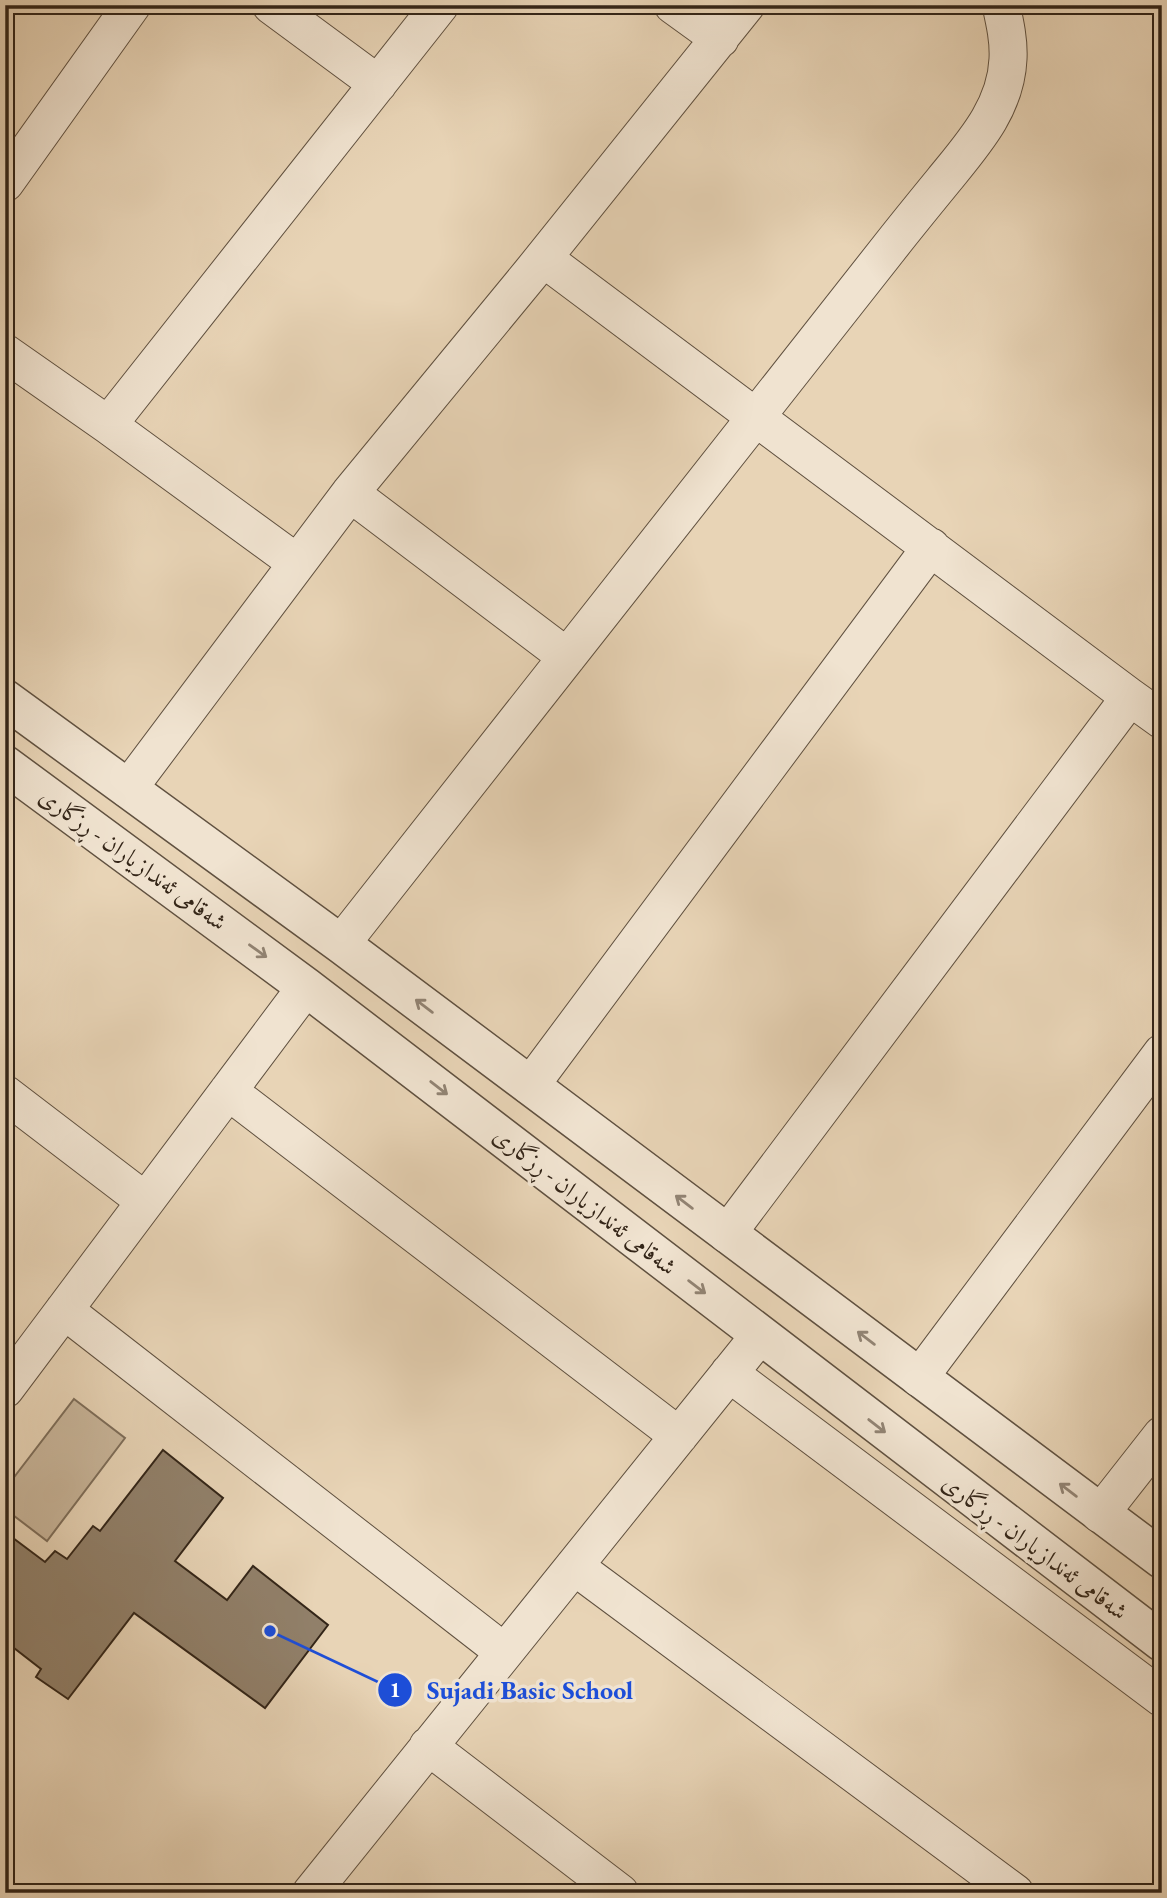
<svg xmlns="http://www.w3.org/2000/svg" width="1167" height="1898" font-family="'EB Garamond',Amiri,serif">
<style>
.green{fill:#c9b69b;stroke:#7e6e5a;stroke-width:2}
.building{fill:#91806a;stroke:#332518;stroke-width:2}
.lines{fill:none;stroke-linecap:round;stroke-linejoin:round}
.minor-casing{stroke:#605140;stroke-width:39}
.tertiary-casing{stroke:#605140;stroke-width:41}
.minor{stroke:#f0e3d0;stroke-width:37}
.tertiary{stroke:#f0e3d0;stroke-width:38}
.oneway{stroke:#928474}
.labels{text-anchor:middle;stroke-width:7;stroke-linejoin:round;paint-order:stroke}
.street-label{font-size:24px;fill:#332518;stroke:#f0e3d0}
.leader{fill:none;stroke:#1d4ed8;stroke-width:2.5}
.callout-dot{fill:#1d4ed8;stroke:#f0e3d0;stroke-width:2.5}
.mark-label{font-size:21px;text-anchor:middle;font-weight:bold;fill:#fff}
.callout-label{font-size:26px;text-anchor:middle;font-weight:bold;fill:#1d4ed8;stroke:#f0e3d0;stroke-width:7;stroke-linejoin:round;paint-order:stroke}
</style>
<rect width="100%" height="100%" fill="#e8d4b6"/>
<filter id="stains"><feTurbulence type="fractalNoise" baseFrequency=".00286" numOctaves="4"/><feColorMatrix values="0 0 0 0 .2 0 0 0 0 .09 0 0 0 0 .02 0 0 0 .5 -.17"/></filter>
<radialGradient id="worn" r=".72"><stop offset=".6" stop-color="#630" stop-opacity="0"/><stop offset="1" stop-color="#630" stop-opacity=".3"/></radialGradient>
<!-- green -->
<path class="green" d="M74 1399 125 1438 47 1541 5 1509V1489Z"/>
<!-- building -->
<path class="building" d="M163 1450 223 1498 175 1561 227 1600 253 1566 328 1625 265 1708 134 1613 68 1699 36 1677 41 1669 5 1641V1532L45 1562 55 1551 67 1559 93 1526 100 1531Z"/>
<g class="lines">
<defs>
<path id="minor" d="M271 5 378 84
M673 5 720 39
M5 183 132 5
M543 258 1130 697
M5 353 108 425 297 563
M108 425 440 5
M350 493 567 657
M128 789 350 493 531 273 746 5
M341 944 889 248C907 225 925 203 943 181 973 144 1006 108 1008 59 1009 41 1005 23 1001 5
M530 1086 931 547
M228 1091 679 1436
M5 1094 145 1201
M727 1234 1130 697 1162 720
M64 1310 504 1652
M729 1373 1162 1698
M919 1378 1162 1053
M5 1389 306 987
M1100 1514 1162 1435
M574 1566 1015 1893
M428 1746 620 1893
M311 1893 760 1335"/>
<path id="tertiary" d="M5 699 341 944 1162 1559
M5 765 306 987 1162 1642"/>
</defs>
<!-- minor casing -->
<use href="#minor" class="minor-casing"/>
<!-- tertiary casing -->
<use href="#tertiary" class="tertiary-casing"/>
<!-- minor -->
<use href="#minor" class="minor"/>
<!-- tertiary -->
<use href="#tertiary" class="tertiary"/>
</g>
<!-- one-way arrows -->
<defs><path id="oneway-shaft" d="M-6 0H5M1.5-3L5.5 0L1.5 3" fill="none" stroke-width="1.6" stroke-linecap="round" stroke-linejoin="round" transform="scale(1.75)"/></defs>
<g class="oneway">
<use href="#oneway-shaft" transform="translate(258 951) rotate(36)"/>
<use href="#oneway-shaft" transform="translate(424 1006) rotate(-143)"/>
<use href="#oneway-shaft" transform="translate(439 1088) rotate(38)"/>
<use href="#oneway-shaft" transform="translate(684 1202) rotate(-143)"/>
<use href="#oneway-shaft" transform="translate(697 1287) rotate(37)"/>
<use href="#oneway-shaft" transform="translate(866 1338) rotate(-143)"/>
<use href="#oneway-shaft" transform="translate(877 1426) rotate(38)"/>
<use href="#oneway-shaft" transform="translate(1068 1490) rotate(-143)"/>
</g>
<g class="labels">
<!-- street labels -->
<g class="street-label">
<text transform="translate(133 859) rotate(36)" y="8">شەقامی ئەندازیاران - ڕزگاری</text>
<text transform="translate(585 1201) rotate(38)" y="8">شەقامی ئەندازیاران - ڕزگاری</text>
<text transform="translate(1035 1547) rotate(37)" y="8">شەقامی ئەندازیاران - ڕزگاری</text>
</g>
</g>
<!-- callouts -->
<path class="leader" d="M270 1631L395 1690"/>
<g class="callout-dot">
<circle cx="270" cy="1631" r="7"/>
<circle cx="395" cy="1690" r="18"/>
</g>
<g class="mark-label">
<text x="395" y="1697">1</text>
</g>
<g class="callout-label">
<text x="530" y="1699">Sujadi Basic School</text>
</g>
<!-- margin -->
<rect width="1167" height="1898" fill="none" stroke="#e8d4b6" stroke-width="28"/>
<rect x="7" y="7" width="1153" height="1884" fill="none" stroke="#332518" stroke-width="3.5"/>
<rect x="14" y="14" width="1139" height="1870" fill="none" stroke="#332518" stroke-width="2"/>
<rect width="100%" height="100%" filter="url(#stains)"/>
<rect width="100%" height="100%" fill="url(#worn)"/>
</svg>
